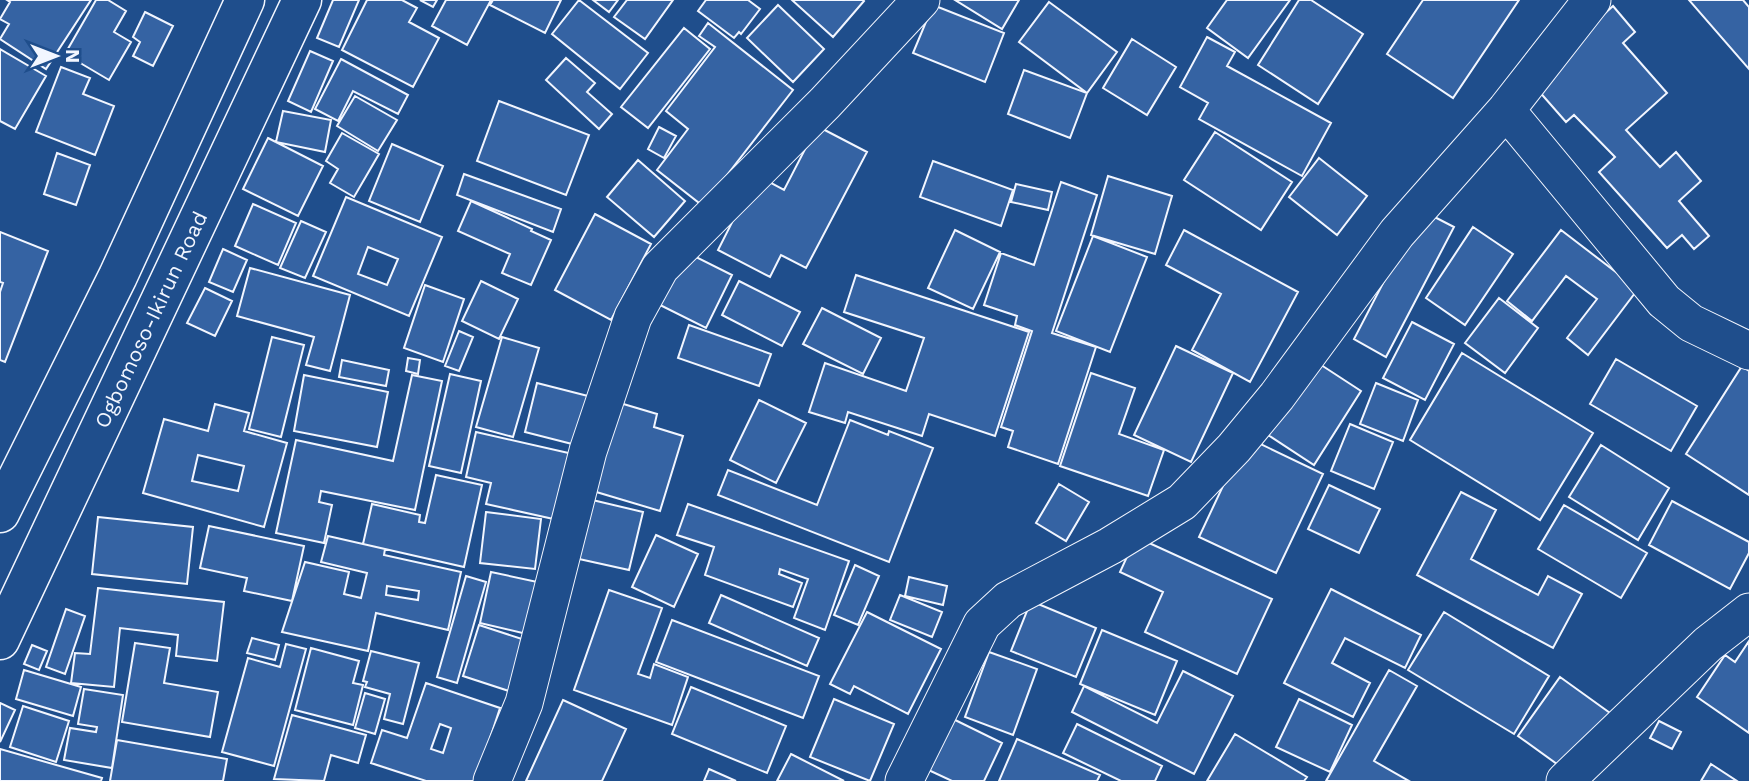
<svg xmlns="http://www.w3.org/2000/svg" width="1749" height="781" font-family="'Work Sans',sans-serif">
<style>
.building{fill:#3563a3;stroke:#f2f6ff;stroke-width:2;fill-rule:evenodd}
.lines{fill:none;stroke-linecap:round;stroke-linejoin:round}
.minor-casing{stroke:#f2f6ff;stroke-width:39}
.major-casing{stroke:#f2f6ff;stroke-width:41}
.minor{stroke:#1f4e8c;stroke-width:37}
.major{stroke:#1f4e8c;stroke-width:38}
.labels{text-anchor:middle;stroke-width:5;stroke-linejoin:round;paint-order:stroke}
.street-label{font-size:21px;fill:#f2f6ff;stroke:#1f4e8c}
</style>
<rect width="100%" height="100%" fill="#1f4e8c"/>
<!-- building -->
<path class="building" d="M7 0H91L46 69 0 39 9 24 0 19 10 2Z
M96 0H108L126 11 114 32 131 42 109 80 65 54Z
M333 0H359L339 47 317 38Z
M367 0H402L417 8 409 22 439 38 413 87 342 50Z
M420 0H437L433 7Z
M446 0H491L467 45 432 26Z
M493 0H561L545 33 490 5Z
M579 0 648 53 620 89 552 34Z
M593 0H618L609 12Z
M627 0H673L645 39 614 17Z
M706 0H748L760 9 741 34 739 32 734 38 698 11Z
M792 0H863L864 1 833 37Z
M955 0H1019L1002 29Z
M1227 0H1290L1248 58 1207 28Z
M1299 0H1311L1363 34 1318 104 1258 65Z
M1423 0H1519L1453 98 1387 54Z
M1689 0H1743L1749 7V69Z
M1049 2 1117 52 1087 93 1019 42Z
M778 5 824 49 793 82 747 38Z
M933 5 1004 33 985 82 913 53Z
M1613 6 1635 32 1623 43 1667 93 1626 130 1660 167 1676 152 1701 181 1679 201 1709 236 1694 249 1682 235 1667 248 1599 172 1615 157 1574 115 1566 122 1530 81Z
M145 12 173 26 153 66 133 56 140 42 133 37Z
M708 23 793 90 703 206 657 170 688 129 666 111 715 47 699 36Z
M684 28 710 49 648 128 621 107Z
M1207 37 1235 52 1227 66 1331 123 1302 176 1199 119 1208 103 1180 87Z
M1132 39 1176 67 1147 115 1103 88Z
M0 49 46 76 15 129 0 121Z
M310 51 333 61 311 112 288 101Z
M566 58 595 83 587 92 612 114 599 129 546 80Z
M341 59 408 95 398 114 353 91 338 121 315 109Z
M61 67 90 78 83 94 114 106 95 155 36 132Z
M1024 70 1087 93 1070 138 1008 114Z
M355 96 397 120 378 151 337 126Z
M499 101 589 135 566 195 477 161Z
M283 111 331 120 325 152 276 142Z
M817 126 867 152 806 268 781 255 770 277 718 250 756 175 784 190Z
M659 127 676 136 664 158 648 149Z
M1215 132 1292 182 1261 230 1184 180Z
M342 133 379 154 354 197 330 183 338 169 326 161Z
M268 138 323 166 298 216 243 189Z
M392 144 443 166 420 222 369 201Z
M57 153 90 165 76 205 44 194Z
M1319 158 1367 196 1337 235 1289 197Z
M638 160 685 201 654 237 607 197Z
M933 161 1013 190 1001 226 920 197Z
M464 174 561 209 553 232 457 195Z
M1108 176 1172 196 1155 254 1091 235Z
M1061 182 1097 195 1052 333 1096 347 1058 464 1008 447 1013 431 1001 427 1032 331 1015 325 1017 316 984 305 1001 253 1034 265Z
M1016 184 1052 192 1048 210 1011 202Z
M346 197 442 237 409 316 313 276ZM368 247 398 259 387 285 358 274Z
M471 201 532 229 531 231 551 240 531 285 502 273 510 254 458 231Z
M253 204 296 223 278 265 235 246Z
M1421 210 1454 227 1386 357 1354 339Z
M595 214 651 244 611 320 555 290Z
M301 221 326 232 305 278 280 268Z
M1473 227 1513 254 1465 325 1426 298Z
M955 230 1000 252 973 309 928 288Z
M1184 230 1298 292 1250 382 1192 350 1221 294 1166 265Z
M1561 230 1638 289 1588 355 1567 338 1597 299 1566 276 1532 321 1507 301Z
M0 232 48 251 5 362 0 360V292L3 283 0 282Z
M1093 236 1147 257 1110 352 1056 331Z
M223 249 247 260 233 292 209 282Z
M684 251 732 275 706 328 658 304Z
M250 268 350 295 330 371 306 365 314 337 237 316Z
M856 275 1029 332 995 436 929 414 922 436 848 412 845 423 809 412 825 363 906 391 924 338 844 312Z
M481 281 518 299 499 339 462 321Z
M739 281 800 312 782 346 722 315Z
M425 285 464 299 443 362 404 348Z
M205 288 232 301 215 336 187 323Z
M1499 298 1538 328 1505 373 1465 343Z
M822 308 881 338 863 374 803 344Z
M1412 322 1454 344 1425 400 1383 378Z
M689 325 771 354 759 386 678 358Z
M459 331 473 337 459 371 445 366Z
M272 337 304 345 281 437 249 429Z
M502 337 539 348 513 437 476 427Z
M1176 346 1233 373 1191 462 1134 435Z
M1462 353 1593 433 1540 520 1410 440Z
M408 358 420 360 418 374 406 371Z
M1616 359 1697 406 1671 451 1590 404Z
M342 360 389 370 386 386 339 377Z
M1315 361 1361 391 1314 465 1268 435Z
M1742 366 1749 371V495L1686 454Z
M1091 373 1135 388 1119 434 1164 450 1148 496 1060 466Z
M450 374 481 381 461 473 429 466Z
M304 375 388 392 377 447 294 431Z
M412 375 442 381 415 510 321 491 319 502 332 505 324 543 276 533 296 440 393 461Z
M537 383 588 396 576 445 525 432Z
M1376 383 1418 400 1403 441 1360 424Z
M759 400 806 423 776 483 730 460Z
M620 403 657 414 654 427 683 436 660 511 593 491Z
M215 404 249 413 244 431 287 443 264 527 143 493 164 419 208 431ZM198 455 244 466 238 491 192 481Z
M850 420 888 435 889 431 933 448 889 562 718 495 728 470 817 505Z
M1350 424 1393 442 1374 489 1331 471Z
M476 432 573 454 558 520 486 504 491 483 466 477Z
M1246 437 1323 474 1276 573 1199 537Z
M1601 445 1669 488 1638 540 1569 497Z
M436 475 482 485 464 567 363 544 372 504 420 515 419 522 425 523Z
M1059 484 1089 502 1066 541 1036 523Z
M1329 485 1380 509 1359 553 1308 529Z
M1461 492 1496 510 1471 559 1538 595 1548 576 1582 594 1553 648 1417 575Z
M584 498 643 512 629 570 570 557Z
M1672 501 1749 542V553L1730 589 1649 545Z
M688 504 849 561 825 630 794 618 808 579 780 569 779 574 802 583 793 607 705 575 714 547 677 535Z
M1564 505 1647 553 1621 598 1538 549Z
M486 512 541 519 535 569 480 563Z
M98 517 193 527 187 584 92 574Z
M209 526 304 546 292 601 244 591 247 578 200 568Z
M656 535 698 554 674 607 632 587Z
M328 536 385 549 384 555 461 572 448 630 376 613 368 651 282 632 305 562 349 572 344 594 361 598 367 573 321 562ZM387 586 419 591 418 600 386 595Z
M1136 537 1272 599 1237 674 1145 632 1163 592 1120 572Z
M855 565 879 576 858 625 834 615Z
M491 572 542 583 531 635 480 623Z
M466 576 486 582 457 683 437 677Z
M909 577 947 586 943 605 905 596Z
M98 588 224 602 217 661 176 656 178 635 120 628 114 687 71 683 75 653 90 654Z
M1331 589 1421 635 1405 668 1345 638 1332 663 1370 683 1353 717 1284 683Z
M609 590 662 608 638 674 650 678 654 664 688 677 672 725 574 690Z
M721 595 819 638 807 666 709 623Z
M900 595 942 612 932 637 890 620Z
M1031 601 1096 628 1076 677 1011 651Z
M66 609 85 616 65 674 46 667Z
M867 612 941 649 908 714 854 686 850 694 830 684Z
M1444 612 1549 676 1514 734 1408 670Z
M672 620 819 676 803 718 656 662Z
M479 625 531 642 515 693 463 676Z
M1102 630 1177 661 1155 715 1080 684Z
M252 638 279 645 275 660 247 653Z
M1749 641V733L1697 697 1725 655 1735 662Z
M135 643 170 648 164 683 218 692 210 737 122 722Z
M286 644 306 649 274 766 222 752 248 658 280 667Z
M32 645 47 651 39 670 24 664Z
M311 648 359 661 353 683 363 685 353 725 295 710Z
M371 651 419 663 403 724 384 719 390 694 365 687 367 682 363 681Z
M989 652 1037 669 1013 735 965 717Z
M24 670 81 687 73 716 16 699Z
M1389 670 1417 686 1374 761 1409 781H1326Z
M1183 671 1233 696 1194 774 1072 712 1084 686 1157 723Z
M1560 677 1610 713 1568 772 1518 736Z
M426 683 500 708 476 781H426L371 763 382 730 407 738ZM440 724 451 728 443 753 431 749Z
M691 687 786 726 767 773 672 734Z
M84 689 123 695 112 768 64 760 70 728 96 732 97 727 78 724Z
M365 693 385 699 375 734 355 728Z
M834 699 894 724 870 781 810 757Z
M1299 699 1352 725 1330 772 1276 747Z
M563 700 626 729 602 781H526Z
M0 703 15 710 0 742Z
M23 706 69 721 56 762 10 747Z
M292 715 366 735 358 763 331 755 324 781 274 779Z
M947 716 1002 743 984 781H952L922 767Z
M1659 721 1681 732 1672 749 1650 738Z
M1077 724 1162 766 1155 781H1121L1063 753Z
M1235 734 1307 777 1304 781H1207Z
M1017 739 1100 775 1097 781H999Z
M117 740 227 759 223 781H110Z
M0 749 102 778 101 781H0Z
M791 754 844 781H777Z
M1711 764 1737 781H1701Z
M709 769 736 781H704Z"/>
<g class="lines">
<defs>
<path id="minor" d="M1506 110 1664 301 1691 323 1749 351
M492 781 524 703 588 451 633 317 660 268 825 103 921 0
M904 781 982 624 1008 600 1110 546 1182 502 1234 448 1277 396 1397 233 1506 110 1592 0
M1565 781 1708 644 1749 612"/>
<g id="major">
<path d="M0 513 118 276 245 0"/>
<path id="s1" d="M0 640 302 0"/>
</g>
</defs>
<!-- minor casing -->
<use href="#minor" class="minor-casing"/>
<!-- major casing -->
<use href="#major" class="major-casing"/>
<!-- minor -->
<use href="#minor" class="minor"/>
<!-- major -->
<use href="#major" class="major"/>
</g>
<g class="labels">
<!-- street labels -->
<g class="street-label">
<text dy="7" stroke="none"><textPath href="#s1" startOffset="354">Ogbomoso-Ikirun Road</textPath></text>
</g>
</g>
<!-- north arrow -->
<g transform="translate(56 56) rotate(90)" stroke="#1f4e8c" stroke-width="5" paint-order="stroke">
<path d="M0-5L12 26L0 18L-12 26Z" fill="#f2f6ff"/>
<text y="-10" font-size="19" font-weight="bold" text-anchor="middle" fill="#f2f6ff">N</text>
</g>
</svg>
